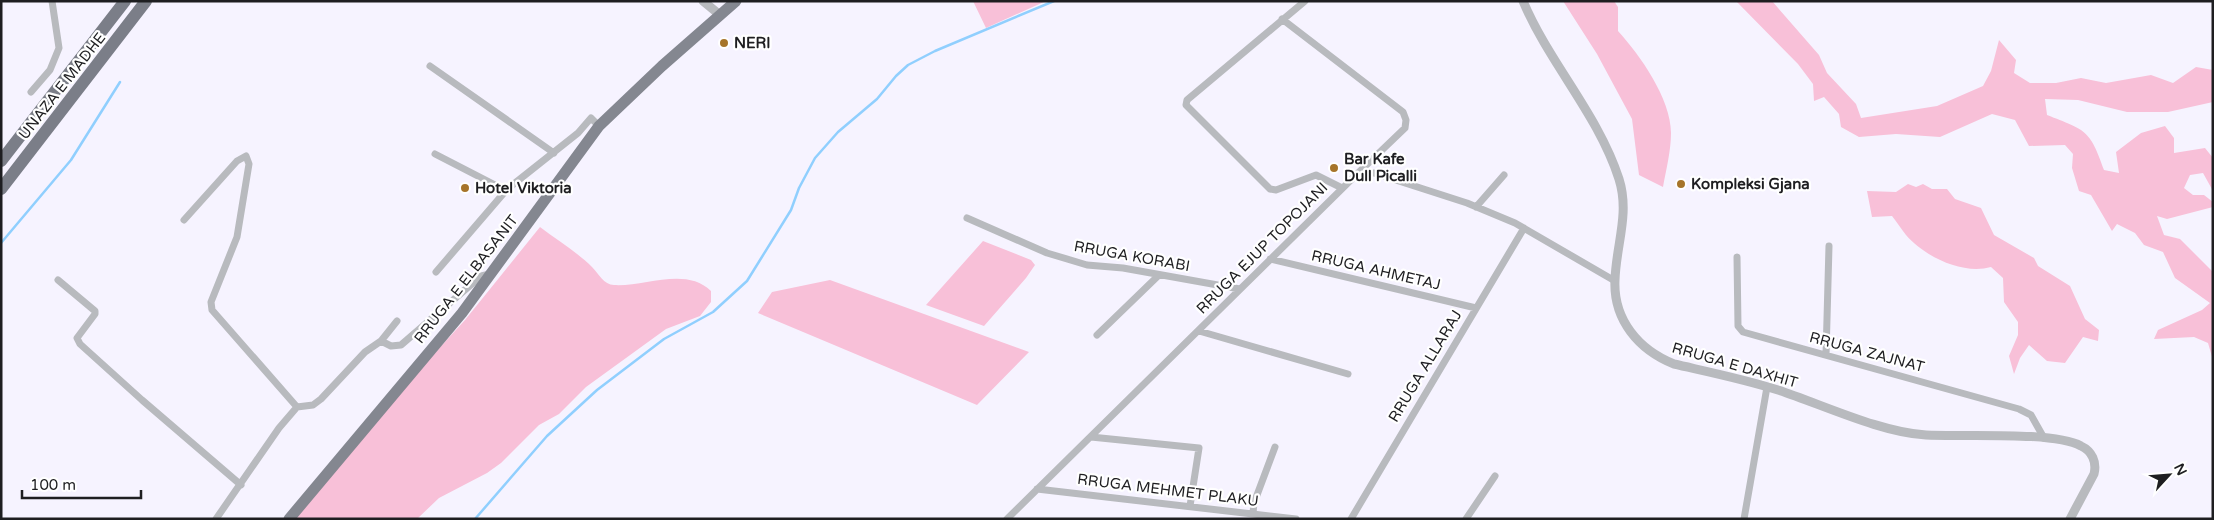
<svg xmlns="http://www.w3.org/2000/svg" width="2214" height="520" font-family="'Varela Round',sans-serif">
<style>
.green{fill:#f8c0d8}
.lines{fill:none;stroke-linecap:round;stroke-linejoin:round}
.stream{stroke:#90cffe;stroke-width:2.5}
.minor{stroke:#b8babe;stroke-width:7}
.tertiary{stroke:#b8babe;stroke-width:9}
.primary{stroke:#848790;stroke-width:11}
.trunk{stroke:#7b7e88;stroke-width:12}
.poi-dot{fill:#a6742a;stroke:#fff;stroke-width:2}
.labels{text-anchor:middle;stroke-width:4.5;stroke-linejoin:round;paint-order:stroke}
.poi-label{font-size:15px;font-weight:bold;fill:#1e1e21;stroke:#fff;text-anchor:start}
.street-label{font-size:15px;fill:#1e1e21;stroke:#fff}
</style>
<rect width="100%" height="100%" fill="#f6f3ff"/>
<!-- green -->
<path class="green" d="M973 1H1046L986 28Z
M1563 1H1614L1618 7V31C1640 55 1671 99 1671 133 1671 151 1666 170 1663 187L1639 175 1632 119 1597 54Z
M1736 1H1772L1819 55 1827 73 1856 104 1861 118 1937 106 1983 86 1991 71 1999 40 2016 60 2014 73 2030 83H2056L2081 78 2106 83 2151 75 2173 83 2196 67 2213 70V102L2168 112H2127L2078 100 2045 99 2047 115C2085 130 2090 129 2104 170L2119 173 2116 152 2141 133 2165 126 2174 138V153L2205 148 2213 158V191L2203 173 2190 175 2184 188 2193 195H2204L2213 202V207L2167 219 2157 216 2164 235 2180 239 2213 272V360L2208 343 2194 337 2154 339 2158 330 2202 310 2210 303 2175 278 2163 252 2144 245 2135 233 2117 224 2112 231 2091 195 2079 191 2072 168 2073 154 2065 145 2029 146 2015 120 1992 114 1940 137 1896 134 1859 137 1841 127 1839 114 1824 97 1814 101 1813 84 1798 64Z
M1908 184 1916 187 1923 184 1932 189H1947L1955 199 1981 208 1994 235 2034 258 2038 266 2070 286 2085 319 2099 330 2098 341 2083 337 2065 363 2047 361 2029 345 2020 358 2014 374 2009 356 2018 335V322L2004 302 2003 278 1991 267C1963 275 1925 257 1906 235 1901 229 1897 222 1892 216L1872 217 1867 191 1896 192Z
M540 227C557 240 577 252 592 267 598 273 604 285 614 285 644 287 686 266 711 291V302L700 316 666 329 586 387 559 414 539 425 501 463 487 473 439 498 417 519H294L390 402 465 320Z
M983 241 1031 260 1035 265 1026 278 984 326 926 305Z
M830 280 1029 352 977 405 758 313 772 292Z"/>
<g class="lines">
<!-- stream -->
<path class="stream" d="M1 243 71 160 120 82
M475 519 547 436 597 390 664 339 713 312 747 281 791 210 799 188 815 158 838 132 877 99 896 76 908 65 935 51 1054 1"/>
<!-- minor -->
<path class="minor" d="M1305 1 1187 100 1186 105 1270 189 1276 190 1316 175 1342 188
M1282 19 1403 112 1406 120 1405 128 1358 173
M430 66 554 153
M31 92 50 70 59 48 52 1
M435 154 501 188 510 187 578 133 591 118 599 126
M1476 207 1504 175
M967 218 1047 253 1087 265 1123 268 1240 289
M184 220 237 161 246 156 249 164 237 237 211 302 212 310 297 407
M1737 257 1738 326 1743 332 2019 409 2031 415 2044 438
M1270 259 1476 308
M436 272 509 187
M58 280 95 311V314L77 338 80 344 142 400 241 485
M1199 331 1348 374
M1097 335 1159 275
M381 341 391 346 401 345 481 276 490 274
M1826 355 1829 246
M1091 437 1199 448 1190 506
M1037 489 1296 519
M1253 513 1254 503 1275 447
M216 519 279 428 297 407 313 405 321 399 365 352 381 341 397 321
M1007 519 1358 173H1374L1467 203 1515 223 1615 281
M1351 519 1524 228
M1466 519 1495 476
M1744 519 1767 387"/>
<!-- tertiary -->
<path class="tertiary" d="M703 1 720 15
M1523 1C1549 63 1598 114 1619 179 1630 214 1616 245 1615 280 1613 320 1639 350 1674 364 1709 372 1744 379 1778 390 1821 404 1882 433 1926 435 1963 437 2053 431 2081 446 2092 451 2097 462 2094 474L2070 519"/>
<!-- primary -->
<path class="primary" d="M289 519 462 313 599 126 662 66 736 1"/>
<!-- trunk -->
<path class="trunk" d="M1 161 125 1
M1 189 146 1"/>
</g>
<!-- markers -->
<g class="poi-dot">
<circle cx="724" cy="43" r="5"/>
<circle cx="1334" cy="168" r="5"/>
<circle cx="1681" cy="184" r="5"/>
<circle cx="465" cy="188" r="5"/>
</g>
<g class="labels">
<!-- poi labels -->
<g class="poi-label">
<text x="734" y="48">NERI</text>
<text x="1344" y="164">Bar Kafe<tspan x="1344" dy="17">Dull Picalli</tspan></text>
<text x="1691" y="189">Kompleksi Gjana</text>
<text x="475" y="193">Hotel Viktoria</text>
</g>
<!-- street labels -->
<g class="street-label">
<text transform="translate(62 86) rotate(-52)" y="5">UNAZA E MADHE</text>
<text transform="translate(1262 248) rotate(-45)" y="5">RRUGA EJUP TOPOJANI</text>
<text transform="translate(1132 256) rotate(10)" y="5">RRUGA KORABI</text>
<text transform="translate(1376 270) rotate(13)" y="5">RRUGA AHMETAJ</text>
<text transform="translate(466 279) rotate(-52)" y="5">RRUGA E ELBASANIT</text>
<text transform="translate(1867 352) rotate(15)" y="5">RRUGA ZAJNAT</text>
<text transform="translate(1735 365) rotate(16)" y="5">RRUGA E DAXHIT</text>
<text transform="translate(1425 366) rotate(-59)" y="5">RRUGA ALLARAJ</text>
<text transform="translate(1168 490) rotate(7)" y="5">RRUGA MEHMET PLAKU</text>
</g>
</g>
<!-- border -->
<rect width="2214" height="520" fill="none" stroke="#1e1e21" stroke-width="5"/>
<!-- north arrow -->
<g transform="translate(2169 475) rotate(64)" stroke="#ffffff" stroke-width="4" paint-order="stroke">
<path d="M0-4L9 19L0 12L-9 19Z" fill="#1e1e21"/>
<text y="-8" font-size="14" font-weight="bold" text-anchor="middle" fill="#1e1e21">N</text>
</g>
<!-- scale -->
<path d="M22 490v8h119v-8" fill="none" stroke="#1e1e21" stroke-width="2.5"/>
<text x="30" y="490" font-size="15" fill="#1e1e21" stroke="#ffffff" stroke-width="4" paint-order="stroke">100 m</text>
</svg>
